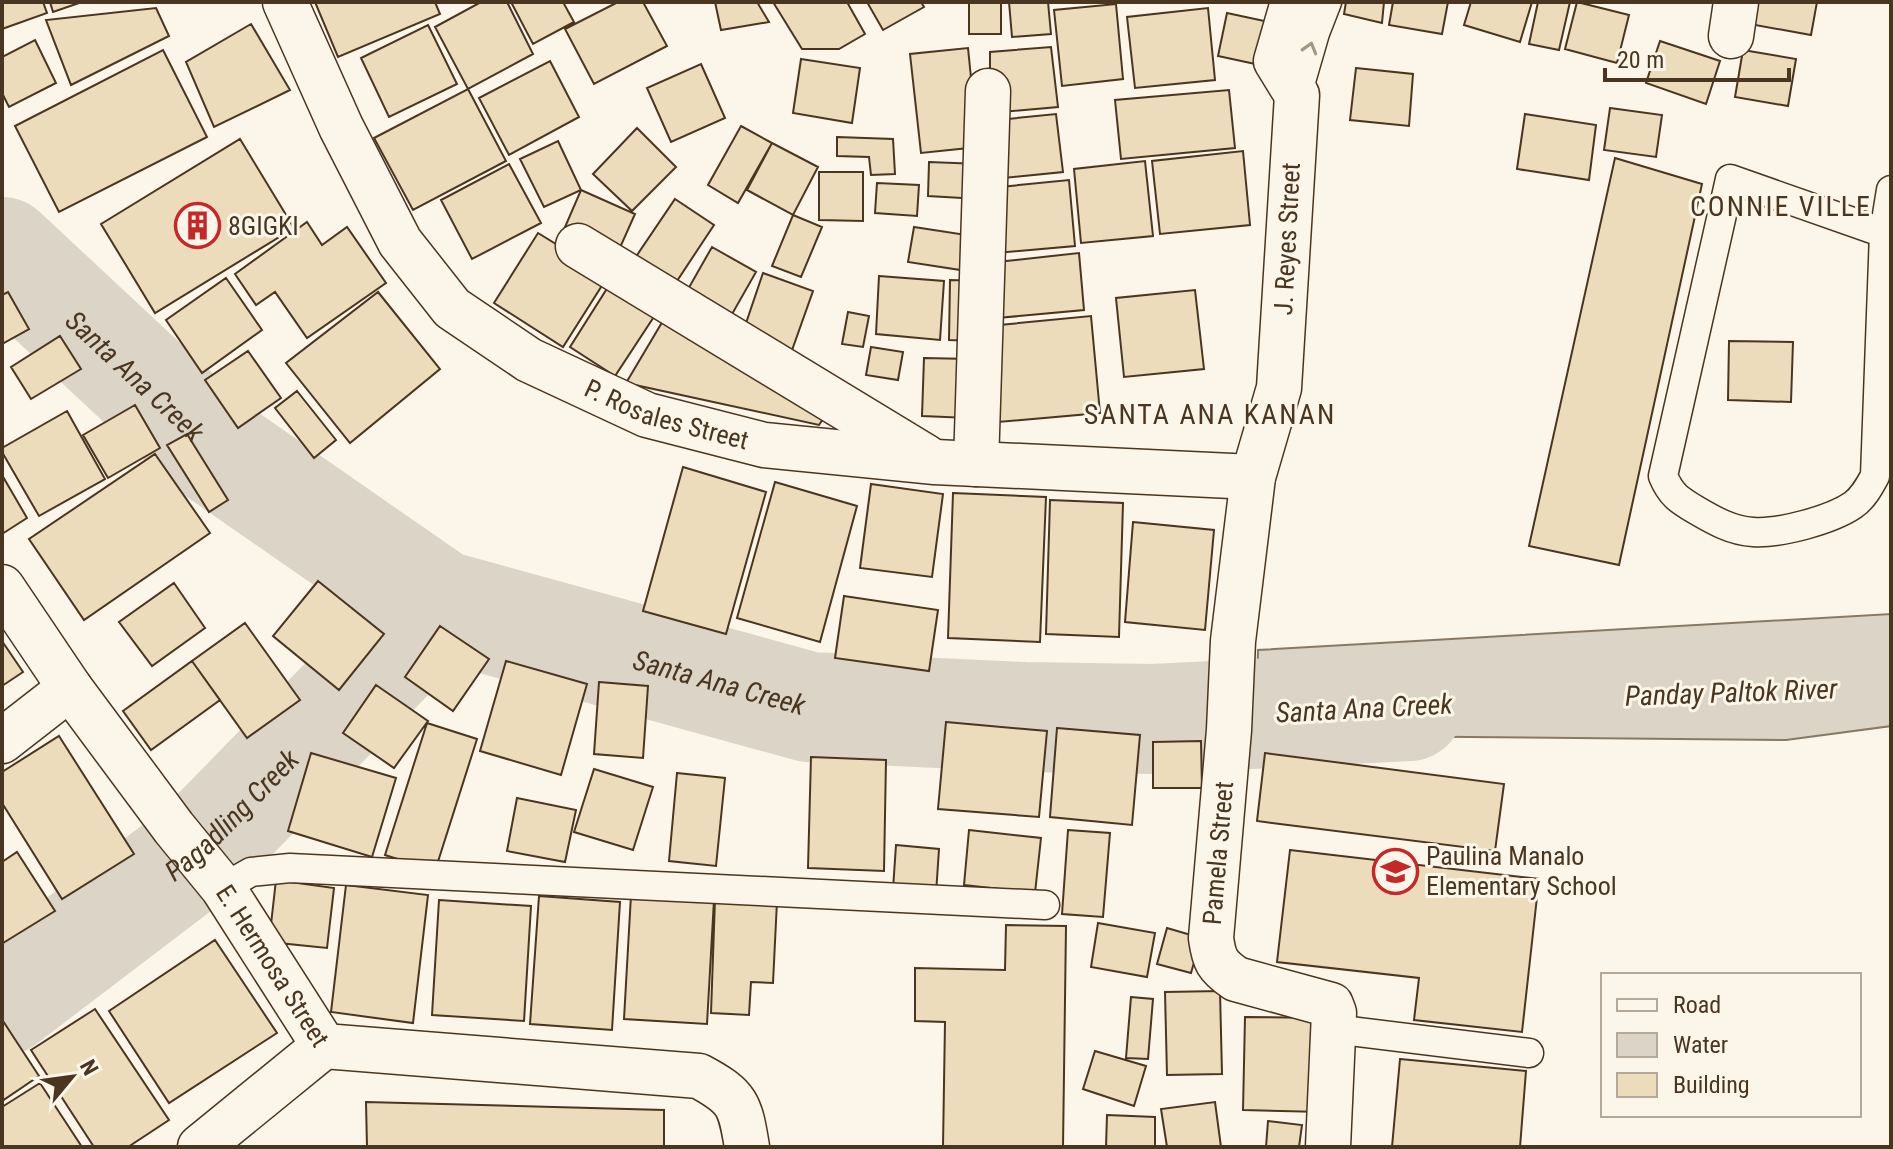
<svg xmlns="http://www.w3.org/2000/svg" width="1893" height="1149" font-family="'Roboto Condensed',sans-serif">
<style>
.water{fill:#dcd4c6;stroke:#887966;stroke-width:2}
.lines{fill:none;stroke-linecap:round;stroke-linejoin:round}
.river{stroke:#dcd4c6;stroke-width:110}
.building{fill:#ecdcbc;stroke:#4a3520;stroke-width:2}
.lane-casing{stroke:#4a3520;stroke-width:31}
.street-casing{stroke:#4a3520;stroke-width:47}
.secondary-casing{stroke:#4a3520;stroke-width:47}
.lane{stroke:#fbf6e9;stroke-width:28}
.street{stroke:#fbf6e9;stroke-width:44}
.secondary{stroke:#fbf6e9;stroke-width:44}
.oneway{stroke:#a29684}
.labels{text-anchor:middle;stroke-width:6;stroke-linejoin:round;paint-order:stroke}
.poi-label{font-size:26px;fill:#4a3520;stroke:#fbf6e9;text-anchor:start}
.street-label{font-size:26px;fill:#4a3520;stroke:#fbf6e9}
.neighbourhood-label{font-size:28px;letter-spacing:2px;fill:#4a3520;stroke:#fbf6e9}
.water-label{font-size:28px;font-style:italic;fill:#4a3520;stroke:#fbf6e9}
</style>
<rect width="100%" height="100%" fill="#fbf6e9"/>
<!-- water -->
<path class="water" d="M1891 614V726L1786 740 1256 735 1258 650Z"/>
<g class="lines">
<!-- river -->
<g class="river">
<path id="s1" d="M2 252 210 446 439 605 809 707 1023 717 1153 719 1409 706"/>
<path id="s2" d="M2 1001 199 851 439 605"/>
</g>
</g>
<!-- building -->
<path class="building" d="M2 2H43L47 13 2 29Z
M50 2H82L53 12Z
M315 2H435L440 14 338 57Z
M481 2H507L533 54 468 89 435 27Z
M511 2H563L574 22 533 44Z
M618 2H643L667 46 594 84 565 29Z
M715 2H757L769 22 721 30Z
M773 2H847L865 34 839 49H802Z
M867 2H921L924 7 883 30Z
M969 2H1001V34H969Z
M1009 2H1048L1051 34 1012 37Z
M1346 2H1384L1382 23 1344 14Z
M1393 2H1448L1442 34 1389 25Z
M1471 2H1532L1520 42 1464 25Z
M1538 2H1570L1559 50 1529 44Z
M1577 2 1629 15 1617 63 1565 49Z
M1748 2H1817L1811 35 1744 23Z
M1116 4 1123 79 1062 86 1054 10Z
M156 8 169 36 71 85 46 20Z
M1208 8 1215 80 1135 88 1127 17Z
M1227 13 1269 22 1260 65 1218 56Z
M251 24 290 90 214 127 186 62Z
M428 25 457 84 389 117 361 58Z
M35 40 56 83 9 107 2 93V57Z
M1660 41 1720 61 1706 104 1646 83Z
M1051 47 1058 107 990 113V52Z
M968 48 978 147 921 153 910 54Z
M163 50 207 137 59 212 15 126Z
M1743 50 1796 59 1788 106 1735 97Z
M801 59 860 68 852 123 793 113Z
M550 61 579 117 509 155 479 98Z
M701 64 725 118 671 142 647 88Z
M1356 68 1413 74 1409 126 1350 120Z
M468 89 506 161 413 210 374 138Z
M1229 90 1235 148 1121 159 1115 100Z
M1610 108 1662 115 1656 157 1604 150Z
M1056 114 1063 172 994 179 988 121Z
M1525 114 1596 125 1589 180 1517 169Z
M741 126 772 143 738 203 708 185Z
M637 128 676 167 632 211 593 174Z
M837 137 893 139 895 174 871 175 869 157 837 156Z
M240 139 294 228 155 313 101 224Z
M558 141 581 190 544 207 520 159Z
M772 143 818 167 793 215 747 190Z
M1243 151 1250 225 1160 234 1152 161Z
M1615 158 1702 184 1619 565 1529 546Z
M1145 161 1153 236 1081 243 1074 169Z
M929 162 979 164V199L928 196Z
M509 164 541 223 472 259 441 200Z
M819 172H863V221L819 220Z
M1069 180 1075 246 997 253 990 188Z
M877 183 919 185 917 216 875 213Z
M581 190 635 214 614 261 562 234Z
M675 199 714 225 671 290 631 264Z
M793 215 822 227 801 277 772 266Z
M307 222 322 245 347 227 386 283 307 338 275 292 256 305 235 274Z
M914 227 973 236 967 271 908 262Z
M538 233 608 276 563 347 494 303Z
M712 247 756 272 723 330 679 305Z
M1079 253 1084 310 987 319 988 263Z
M763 273 813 291 791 353 742 335Z
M615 276 661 306 615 376 570 347Z
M879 276 944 281 940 340 876 334Z
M226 278 262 330 202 373 166 320Z
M950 280 981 281 980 341 949 340Z
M1195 290 1204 369 1124 377 1116 298Z
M8 292 29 329 2 344V295Z
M378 292 440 369 350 443 286 363Z
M670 309 829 410 819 425 626 383Z
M848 312 869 316 863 347 842 344Z
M1091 316 1100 413 998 422 989 326Z
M60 336 81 369 31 399 11 367Z
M1729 341 1793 342 1791 402 1728 400Z
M871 347 903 352 898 380 866 375Z
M248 351 281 398 238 428 205 380Z
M924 358 970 359 969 418 922 416Z
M297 391 336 440 314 458 275 408Z
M135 405 160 448 108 478 83 435Z
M67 411 105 479 39 516 2 452V448Z
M187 434 228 500 209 512 167 445Z
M155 454 210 533 84 620 29 539Z
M683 467 766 492 726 634 643 611Z
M2 475 27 518 2 534Z
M775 482 857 506 820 642 737 618Z
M871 484 943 494 932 577 860 568Z
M953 493 1046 497 1040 642 948 638Z
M1050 500 1123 503 1119 637 1046 634Z
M1133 522 1214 530 1205 630 1125 622Z
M318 581 384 634 339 690 273 636Z
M174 583 205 628 152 666 119 622Z
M844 596 938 610 929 671 835 658Z
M245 623 300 700 247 738 192 661Z
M440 626 489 659 453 711 405 677Z
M2 641 23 672 2 686Z
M192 661 220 700 151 750 123 711Z
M506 661 587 684 561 775 480 751Z
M599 682 648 686 643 758 594 754Z
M376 685 428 721 394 768 343 733Z
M946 722 1047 731 1039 817 938 809Z
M427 723 477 739 435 871 385 855Z
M1057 728 1140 735 1132 825 1050 817Z
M59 736 134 854 62 899 2 803V772Z
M1201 741 1202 788H1153V742Z
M311 753 396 778 372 857 288 831Z
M1265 753 1504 784 1495 851 1257 821Z
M811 757 886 760 884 871 808 868Z
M594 769 653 787 633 850 574 832Z
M677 773 725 778 716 866 669 861Z
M517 798 576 810 565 862 507 851Z
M969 830 1041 838 1035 893 964 885Z
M1068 830 1110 833 1103 917 1062 914Z
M896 845 939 849 936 894 893 889Z
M1290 850 1539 879 1522 1032 1414 1020 1419 978 1277 962Z
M17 852 55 911 3 943 2 862Z
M276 880 334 888 327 948 269 942Z
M346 885 428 895 413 1023 331 1012Z
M631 895 714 900 707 1024 624 1019Z
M539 896 620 902 612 1030 530 1024Z
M715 899 777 901 773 983 751 982 749 1015 711 1013Z
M439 900 531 906 524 1021 432 1015Z
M1098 923 1155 933 1147 977 1091 967Z
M1006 925 1066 926 1063 1147H943L945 1022 915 1021V968L1005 970Z
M1167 928 1201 938 1191 973 1157 964Z
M215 940 277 1033 169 1103 109 1011Z
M1220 991 1222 1074 1167 1075 1165 992Z
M1131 997 1153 999 1148 1059 1126 1058Z
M95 1009 169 1120 128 1147H94L31 1050Z
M1245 1017 1323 1018 1322 1112 1243 1110Z
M3 1021 39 1076 2 1101V1022Z
M1095 1051 1146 1066 1134 1106 1083 1089Z
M1400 1059 1526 1071 1520 1147H1392Z
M40 1083 82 1147H2V1107Z
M366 1102 664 1110V1147H367Z
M1215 1102 1221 1147H1167L1161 1109Z
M1107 1115 1155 1117V1147H1106Z
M1268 1121 1302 1125 1299 1147H1266Z"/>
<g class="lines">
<defs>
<path id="lane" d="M1297 95 1315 33 1327 2
M1884 233 1730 179 1663 476C1671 495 1679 500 1696 510 1713 520 1732 531 1753 532 1779 534 1831 520 1853 505 1863 498 1869 487 1875 476L1884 233 1891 190
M223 888 251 872 290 868 1045 905
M1334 1029 1529 1053"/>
<g id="street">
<path id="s3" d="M285 2 341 127 400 242 452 308 529 360 647 415 764 445 935 462 1253 477"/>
<path d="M1293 2 1276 61 1297 95 1279 388 1253 477 1233 641 1229 730 1211 938C1214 960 1217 966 1236 979L1331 1005 1334 1013 1328 1147"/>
<path d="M1731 36 1736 2"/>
<path d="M578 246 926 457"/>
<path d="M976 464 988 91"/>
<path d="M2 741 70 688"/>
<path d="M200 1147 324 1046"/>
</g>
<g id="secondary">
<path id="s4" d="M2 587 70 688 174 828 223 888 324 1046 699 1076C738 1097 740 1104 747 1147"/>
</g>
</defs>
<!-- lane casing -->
<use href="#lane" class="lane-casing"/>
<!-- street casing -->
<use href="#street" class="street-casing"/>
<!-- secondary casing -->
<use href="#secondary" class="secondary-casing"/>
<!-- lane -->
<use href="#lane" class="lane"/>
<!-- street -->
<use href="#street" class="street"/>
<!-- secondary -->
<use href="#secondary" class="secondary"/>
</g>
<!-- one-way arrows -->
<defs><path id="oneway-chevron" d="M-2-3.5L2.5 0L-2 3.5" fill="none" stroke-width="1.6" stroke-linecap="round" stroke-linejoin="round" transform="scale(2)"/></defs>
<use class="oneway" href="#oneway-chevron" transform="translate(1310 48) rotate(-74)"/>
<!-- icons -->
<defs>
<symbol id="building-ring" viewBox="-11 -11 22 22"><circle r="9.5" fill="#fbf6e9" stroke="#c62828" stroke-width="1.5"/><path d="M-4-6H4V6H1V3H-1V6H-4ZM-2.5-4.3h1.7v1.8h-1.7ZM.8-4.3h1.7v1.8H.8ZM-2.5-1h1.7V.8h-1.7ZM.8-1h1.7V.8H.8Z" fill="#c62828"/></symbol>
<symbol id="school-ring" viewBox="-11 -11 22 22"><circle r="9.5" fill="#fbf6e9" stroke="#c62828" stroke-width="1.5"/><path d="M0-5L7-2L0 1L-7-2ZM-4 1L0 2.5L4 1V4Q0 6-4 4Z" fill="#c62828"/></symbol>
</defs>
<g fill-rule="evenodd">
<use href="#building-ring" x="172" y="200" width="51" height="51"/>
<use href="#school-ring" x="1370" y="846" width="51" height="51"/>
</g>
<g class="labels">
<!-- poi labels -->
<g class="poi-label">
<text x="228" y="235">8GIGKI</text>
<text x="1426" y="865">Paulina Manalo<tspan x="1426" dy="30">Elementary School</tspan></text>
</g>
<!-- street labels -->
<g class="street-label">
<text transform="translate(1287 239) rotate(-87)" y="9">J. Reyes Street</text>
<text dy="9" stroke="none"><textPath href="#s3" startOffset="592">P. Rosales Street</textPath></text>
<text transform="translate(1218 853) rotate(-85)" y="9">Pamela Street</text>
<text dy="9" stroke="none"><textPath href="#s4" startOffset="466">E. Hermosa Street</textPath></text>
</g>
<!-- neighbourhood labels -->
<g class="neighbourhood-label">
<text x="1781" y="216">CONNIE VILLE</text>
<text x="1210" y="424">SANTA ANA KANAN</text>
</g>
<!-- water labels -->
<g class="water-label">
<text dy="10" stroke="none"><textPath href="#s1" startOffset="182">Santa Ana Creek</textPath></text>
<text dy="10" stroke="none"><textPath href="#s1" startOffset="854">Santa Ana Creek</textPath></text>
<text transform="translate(1731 692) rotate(-2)" y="10">Panday Paltok River</text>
<text transform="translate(1364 708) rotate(-3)" y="10">Santa Ana Creek</text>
<text dy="10" stroke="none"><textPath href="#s2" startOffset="296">Pagadling Creek</textPath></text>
</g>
</g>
<!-- border -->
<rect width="1893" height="1149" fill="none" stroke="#4a3520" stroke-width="8"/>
<!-- legend -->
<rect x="1601" y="973" width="260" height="144" fill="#fbf6e9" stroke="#b4a999" stroke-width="2"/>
<rect x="1617" y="999" width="40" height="12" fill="#fbf6e9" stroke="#b4a999" stroke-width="2"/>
<text x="1673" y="1013" font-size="24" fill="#4a3520">Road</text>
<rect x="1617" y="1033" width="40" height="24" fill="#dcd4c6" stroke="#b4a999" stroke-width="2"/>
<text x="1673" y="1053" font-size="24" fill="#4a3520">Water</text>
<rect x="1617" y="1073" width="40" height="24" fill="#ecdcbc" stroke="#b4a999" stroke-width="2"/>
<text x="1673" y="1093" font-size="24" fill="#4a3520">Building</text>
<!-- north arrow -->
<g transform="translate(72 1077) rotate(61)" stroke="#fbf6e9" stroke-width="6" paint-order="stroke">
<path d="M0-6L14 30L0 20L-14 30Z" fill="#4a3520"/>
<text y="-12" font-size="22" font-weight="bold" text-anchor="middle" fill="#4a3520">N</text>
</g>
<!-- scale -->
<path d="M1605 68v12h184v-12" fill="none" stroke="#4a3520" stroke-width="4"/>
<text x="1617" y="68" font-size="24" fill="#4a3520" stroke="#fbf6e9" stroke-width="6" paint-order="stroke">20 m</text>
</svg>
